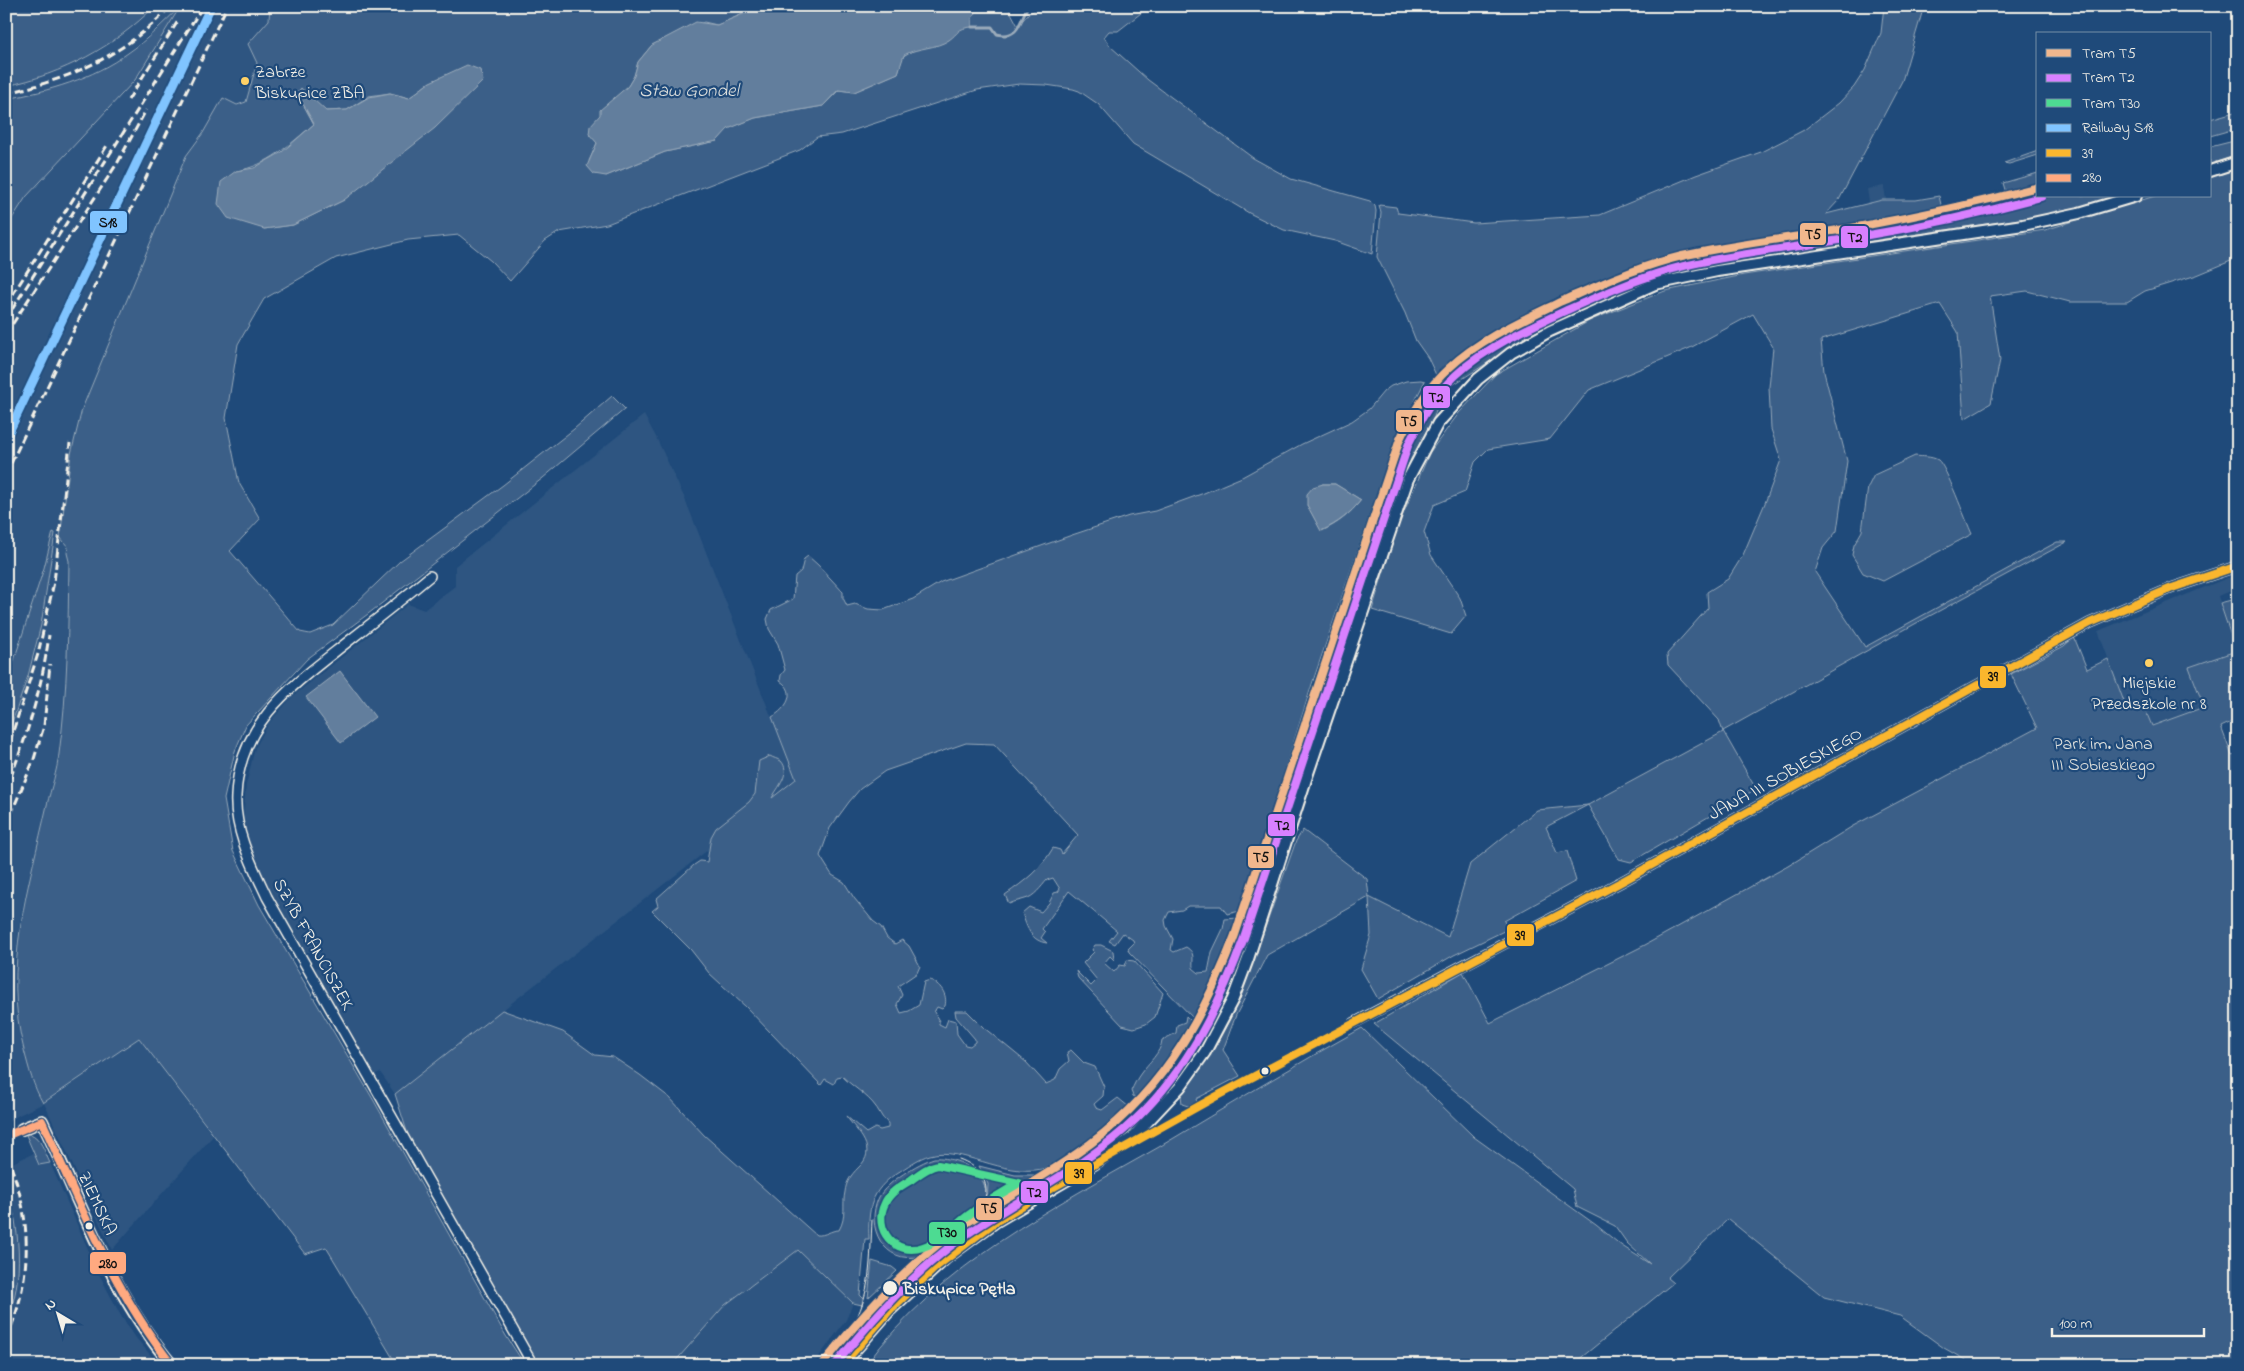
<svg xmlns="http://www.w3.org/2000/svg" width="2244" height="1371" font-family="'Indie Flower',sans-serif">
<style>
.built{fill:#2d5581}
.green{fill:#3a5f88;stroke:#97a8b8;fill-rule:evenodd}
.water{fill:#627e9d;stroke:#9cacbb}
.lines{fill:none;stroke-linecap:round;stroke-linejoin:round}
.stream{stroke:#9cacbb;stroke-width:3}
.tertiary-tunnel{stroke:#3f638a;stroke-width:10;stroke-dasharray:10 5;stroke-linecap:butt}
.minor-casing{stroke:#f4f1e8;stroke-width:12}
.tertiary-casing{stroke:#f4f1e8;stroke-width:14}
.minor{stroke:#1f4a7a;stroke-width:9}
.tertiary{stroke:#1f4a7a;stroke-width:10}
.tram{stroke:#f4f1e8;stroke-width:1}
.rail{stroke:#f4f1e8;stroke-width:3;stroke-dasharray:8 4;stroke-linecap:butt}
.bus-1-casing{stroke:#1f4a7a;stroke-width:11}
.bus-2-casing{stroke:#1f4a7a;stroke-width:11}
.bus-1{stroke:#fab62d;stroke-width:8}
.bus-2{stroke:#ffa980;stroke-width:8}
.rail-1-casing{stroke:#1f4a7a;stroke-width:12}
.rail-1{stroke:#80c4ff;stroke-width:9}
.tram-1-casing{stroke:#1f4a7a;stroke-width:11}
.tram-2-casing{stroke:#1f4a7a;stroke-width:11}
.tram-3-casing{stroke:#1f4a7a;stroke-width:11}
.tram-1{stroke:#f1b78d;stroke-width:8}
.tram-2{stroke:#d880ff;stroke-width:8}
.tram-3{stroke:#4ddb92;stroke-width:8}
.poi-dot{fill:#ffd166;stroke:#1f4a7a;stroke-width:2}
.bus-dot{fill:#f4f1e8;stroke:#1f4a7a;stroke-width:2}
.labels{text-anchor:middle;stroke-width:4.5;stroke-linejoin:round;paint-order:stroke}
.poi-label{font-size:18px;fill:#f4f1e8;stroke:#1f4a7a;text-anchor:start}
.park-label{font-size:18px;fill:#e1e2de;stroke:#1f4a7a}
.street-label{font-size:18px;fill:#f4f1e8;stroke:#1f4a7a}
.stop-label{font-size:18px;font-weight:bold;fill:#f4f1e8;stroke:#1f4a7a;text-anchor:start}
.water-label{font-size:19px;font-style:italic;fill:#dee0dd;stroke:#1f4a7a}
.line-badge{stroke:#1f4a7a;stroke-width:2}
.pale-badge-label{font-size:14px;text-anchor:middle;font-weight:bold;fill:#111}
</style>
<rect width="100%" height="100%" fill="#1f4a7a"/>
<filter id="ink" filterUnits="userSpaceOnUse"><feTurbulence type="fractalNoise" baseFrequency=".02" numOctaves="2"/><feDisplacementMap in="SourceGraphic" scale="10" xChannelSelector="R" yChannelSelector="G"/><feConvolveMatrix kernelMatrix="1 2 1 2 8 2 1 2 1" color-interpolation-filters="sRGB"/></filter>
<g filter="url(#ink)">
<!-- built -->
<path class="built" d="M155 6H270L269 20 248 44 257 63 246 102 237 105 203 133 186 156 82 409 71 454 60 537 68 547 67 553 69 561 66 689 59 756 22 910 15 959V998L20 1035 34 1087 44 1103 139 1038 213 1136 112 1250 44 1103 17 1116 6 1124V740L28 676 41 625 55 533H53L44 568 6 685V228L26 197 179 9 128 53 104 68 77 80 51 89 6 99V86L45 75 99 51 124 33Z
M1884 186 1886 200 1869 202 1867 189Z
M644 415 656 437 685 499 796 779 754 814 395 1094 380 1072 374 1075 315 971 319 963 313 952H304L254 859 243 820 246 785 255 748 269 723 292 697 408 604 424 610 455 586V566Z
M2232 576 2236 589 2218 596 2236 651 2189 667 2204 707 2152 726 2126 707 2098 631Z
M34 1153 39 1165 50 1163 99 1274 121 1316 136 1338 159 1365H6V1322L15 1215 6 1181V1166Z
M798 1250 853 1303 846 1320 813 1365H672L725 1305Z"/>
<!-- green -->
<path class="green" d="M6 6H155C114 47 63 74 6 86Z
M270 6H762L717 25 704 22 652 45 638 62 634 76 628 86 600 115 594 137 597 143 589 161 606 176 665 152 717 141 727 129 755 118 823 106 839 90 854 92 898 73C900 68 901 58 905 55 914 47 935 47 946 41 951 39 953 33 958 30 969 23 970 27 974 10L968 6H1017L1009 9 1018 26 1028 14 1042 6H1150L1118 31H1109L1104 37 1110 46 1148 80 1253 158 1291 179 1370 201 1375 206 1376 211 1372 254 1335 241 1284 230 1249 213 1133 144 1098 104 1079 91 1073 89 1046 85 1019 84 977 90 842 134 817 137 800 150 607 224 559 232 545 241 510 281 491 261 459 235 408 240 336 258 264 299 238 344 226 418 239 483 260 519 230 551 300 632 310 634 333 625 400 561 503 485 574 429 612 396 625 409 543 478 368 614 307 659 246 725 235 751 224 799 233 851 259 905 374 1101 506 1336 525 1365H397L326 1247 305 1254 139 1038 43 1103C33 1086 29 1069 24 1050 2 967 29 886 47 805 51 788 57 771 59 754 68 690 68 625 69 561L67 553 68 547 60 537 71 454 82 409 186 156 203 133 223 98 237 105 246 102 257 63 248 44 269 20ZM430 82 344 200 293 225 264 229 236 171C268 166 290 144 314 124L297 93 326 111 347 110 369 96 390 93 409 98Z
M1884 6H1924L1902 81 1839 200 1826 214 1882 200H1916L1939 196 1942 209 1856 225 1712 246 1653 260 1605 278 1499 329 1472 344 1436 375 1428 358 1416 341 1405 313 1377 257 1381 212 1379 205 1396 207 1398 213 1474 223 1600 215 1696 175 1761 152 1804 130 1839 103 1854 87 1865 70 1881 33Z
M180 7 135 80 26 197 6 228V99C49 91 92 79 128 53 147 40 163 23 180 7Z
M2238 111V128L2210 136V119Z
M2238 140V155L2210 164V147Z
M2038 151V155L2009 164 2004 163Z
M2238 167V258L2197 275 2145 291 2127 302H2070L2027 291 1990 296 2000 360 1991 403 1964 419 1958 332 1940 304 1821 340 1824 372 1847 461 1837 531 1823 548 1815 572 1865 647 2057 542H2067L1913 625 1723 731 1756 789 1631 862 1619 859 1588 805 1546 827 1557 853 1567 851 1576 881 1504 921 1508 929 1454 955 1378 999 1361 969 1371 935 1369 897 1267 955 1236 1015 1223 1050 1240 1076 1196 1099 1197 1102 1188 1106 1182 1104 1181 1095 1215 1047 1230 1019 1245 984 1296 841 1303 830 1367 879 1369 897 1448 937 1470 864 1537 810 1588 805 1723 732 1719 720 1668 665 1667 654 1708 608 1707 592 1728 579 1743 555 1765 503 1781 460 1771 429 1769 387 1773 347 1753 314 1690 348 1589 390 1550 439 1488 449 1475 462 1465 492 1434 505 1424 532 1431 555 1460 598 1466 616 1451 634 1372 610 1397 528 1430 452 1459 413 1496 374 1591 320 1665 291 1744 275 2045 230 2155 196H2210V177Z
M2038 173V185L2006 193 2003 183Z
M2038 195 2115 196 2080 207 2034 217 1803 251 1804 244 1955 216Z
M1791 246 1788 254 1686 271 1654 279 1564 316 1539 330 1451 386 1444 381C1473 351 1510 334 1547 316 1583 300 1618 281 1656 270 1699 256 1746 253 1791 246Z
M1421 380 1425 381 1398 434 1383 476 1313 681 1240 911 1227 914 1221 906H1188L1182 910 1169 912 1165 920 1166 926 1173 939 1171 950 1174 952 1186 947C1196 953 1192 959 1193 968L1199 973 1208 972 1212 952 1223 929 1225 919 1238 918 1214 984 1196 1021 1129 952 1128 949 1134 943 1133 940 1123 933 1115 944 1109 941 1117 931 1069 891 1042 929 1045 932 1041 938 1047 943C1031 941 1027 928 1022 913L1029 907 1041 912 1049 903 1054 893 1058 892 1060 889 1053 878 1047 880C1041 887 1034 897 1025 899 1019 901 1015 901 1009 904L1005 895C1025 881 1041 869 1053 848L1060 850 1062 854 1078 835 994 744 966 743 885 771 860 789 849 802 830 828 820 856 832 875 844 882 854 898 873 921 881 927 887 938 895 944 902 940 909 946 920 966 917 973 898 986 902 995 897 1004 901 1013 909 1011 919 1005 924 982 930 980C940 984 948 994 945 1006L942 1009 937 1007 934 1012 939 1021V1024L945 1027 948 1019 956 1021 957 1034 965 1045 970 1046 975 1042V1039L956 1017 955 1011H967L983 1027 1026 1062 1046 1084 1055 1080 1060 1069 1069 1061 1067 1052 1071 1050 1084 1063 1095 1067 1104 1087 1103 1096 1094 1104 1096 1108 1102 1110 1118 1098 1129 1107C1106 1129 1074 1162 1042 1169 1002 1177 961 1146 930 1155 918 1158 907 1167 897 1173 870 1191 868 1209 869 1239H865L860 1295 863 1298 862 1305 853 1303 798 1250 725 1305 672 1365H539L530 1353 410 1141 395 1094 502 1010 563 1032 595 1055 613 1057 640 1075 670 1098 704 1135 816 1235C826 1236 830 1230 839 1230 847 1216 842 1205 845 1192 846 1182 851 1175 858 1168 879 1149 858 1133 846 1116L866 1133 875 1128 880 1130 888 1128C889 1121 884 1121 881 1115 871 1096 857 1091 842 1076L837 1077 834 1084 825 1079 821 1085 746 1007 709 973 691 950 652 911 658 906 656 899 694 865 700 861 707 862 711 837 716 828 749 802 755 794 759 761 770 756C773 758 778 759 781 761 792 773 777 788 772 798L796 779 772 717C786 709 798 692 780 681L781 675 785 670 778 644 769 629 767 619 771 610 793 599 795 576 801 571 804 559 808 556 818 565 843 592V598L847 606 855 604 868 609 883 610 913 599 941 582 1072 535 1129 516 1155 511 1204 493 1242 477 1302 444 1352 421 1369 409 1384 391 1391 386 1406 381ZM1322 484H1335L1361 500C1350 514 1339 523 1322 531L1307 505Z
M1438 390 1441 393 1434 417 1411 459 1398 492 1259 913 1250 912 1408 438C1414 425 1425 397 1438 390Z
M1915 456C1922 457 1931 456 1938 460 1946 466 1966 521 1972 534L1883 581 1863 573 1852 555 1854 545 1862 531 1868 487 1874 475Z
M53 532 55 533 41 625 28 676 6 740V685L44 568Z
M2235 599 2238 606V719L2221 727 2232 756 2238 754V1365H1974L1944 1348 1900 1316 1824 1297 1728 1219 1667 1278 1673 1283 1572 1365H866C940 1265 1053 1207 1159 1147 1226 1107 1293 1066 1362 1028L1474 1137 1596 1225 1622 1246 1650 1264 1627 1243 1615 1226 1577 1207 1573 1189 1374 1024 1463 972 1490 1023 1645 945 1788 866 1853 826 2037 728 2011 674 2064 646 2074 637 2087 669 2108 659 2126 707 2142 702 2152 726 2204 707 2189 667 2236 651 2220 603Z
M1248 920 1254 922C1242 962 1230 995 1211 1031L1204 1027 1223 988Z
M1095 945H1101L1113 951 1114 960 1110 956 1104 963 1114 972 1120 965 1125 966 1127 960 1134 961 1163 993 1155 1017 1146 1024 1134 1028 1122 1025 1078 978 1076 971 1091 986 1097 980 1083 963 1094 952 1092 950Z
M1186 1016 1194 1024 1159 1075 1138 1099 1133 1096 1131 1091C1134 1085 1137 1078 1141 1073 1148 1063 1161 1053 1162 1040L1176 1033 1177 1025 1185 1022Z
M1202 1030 1209 1034C1200 1050 1163 1110 1145 1107L1177 1068Z
M30 1134C41 1137 45 1153 50 1163L39 1165 26 1135Z
M1106 1143 1108 1147 1101 1153C1034 1192 973 1225 914 1278L912 1276 973 1227 1083 1158 1099 1145Z
M934 1158C964 1156 1002 1181 978 1213 968 1219 959 1226 950 1233 941 1239 930 1253 920 1256 884 1266 864 1226 879 1197 887 1182 918 1163 934 1158Z
M979 1166 1015 1175H1039L987 1207 988 1184Z
M6 1181C19 1227 26 1277 6 1322Z
M872 1261 892 1267 897 1271 868 1298Z"/>
<!-- water -->
<path class="water" d="M762 6H968L974 10 975 14 972 18V27C957 28 959 33 949 40 936 49 918 47 904 55L898 73 854 92 838 90 823 106 755 118 728 129 717 141 665 152 606 176 594 174 587 166 597 143 589 134 590 126 600 115V110L628 86 634 76 638 62 652 45 696 22 717 25Z
M467 65 480 70 483 81 435 128 344 200 293 225 264 229 228 218 218 204 221 182 236 171 254 168 282 152 314 124 297 93 301 88 326 111 347 110 369 97 390 93 409 98 430 82Z
M1323 484H1335L1361 500C1350 514 1338 523 1321 531L1307 505V494L1313 487Z
M340 671 375 717 341 743 306 697Z"/>
<g class="lines">
<!-- stream -->
<path class="stream" d="M972 27H992L997 34C1020 40 1020 19 1028 6"/>
<!-- tertiary-tunnel -->
<path class="tertiary-tunnel" d="M6 1136 22 1129"/>
<defs>
<path id="minor" d="M430 576C404 598 377 619 350 640 296 683 239 720 236 796 234 831 253 867 267 897L533 1365
M1354 1023 1621 882 2090 623 2172 588 2238 566"/>
<path id="tertiary" d="M2210 171 2238 162
M22 1129 42 1121C82 1204 111 1294 172 1365
M842 1365 890 1310 946 1258 995 1222 1094 1164 1133 1137 1180 1087 1205 1052 1233 999 1248 959 1306 779 1408 479 1438 423 1478 379 1511 353 1550 331 1655 284 1717 271 2023 225 2079 213 2136 196"/>
</defs>
<!-- minor casing -->
<use href="#minor" class="minor-casing"/>
<!-- tertiary casing -->
<use href="#tertiary" class="tertiary-casing"/>
<!-- minor -->
<use href="#minor" class="minor"/>
<!-- tertiary -->
<use href="#tertiary" class="tertiary"/>
<!-- tram -->
<path class="tram" d="M959 1159C998 1173 991 1209 963 1231
M851 1328C872 1295 870 1258 872 1220"/>
<!-- rail -->
<path class="rail" d="M6 93C70 80 126 54 171 6
M128 100 178 21
M6 305 108 144
M6 319 203 6
M6 334 118 162 146 110
M6 474 227 6
M6 753 38 654 54 582 70 443
M6 789C26 739 42 689 49 635
M6 826 34 759 44 726 50 664
M6 1139 10 1147
M6 1155C33 1214 33 1280 6 1339"/>
<defs>
<path id="bus-1" d="M842 1365 890 1310 937 1266 995 1222 1045 1192 1215 1097 1621 882 2090 623 2172 588 2238 566"/>
<path id="bus-2" d="M6 1136 42 1121C81 1206 113 1290 172 1365"/>
</defs>
<!-- bus-1 casing -->
<use href="#bus-1" class="bus-1-casing"/>
<!-- bus-2 casing -->
<use href="#bus-2" class="bus-2-casing"/>
<!-- bus-1 -->
<use href="#bus-1" class="bus-1"/>
<!-- bus-2 -->
<use href="#bus-2" class="bus-2"/>
<defs>
<path id="rail-1" d="M6 438 211 6"/>
</defs>
<!-- rail-1 casing -->
<use href="#rail-1" class="rail-1-casing"/>
<!-- rail-1 -->
<use href="#rail-1" class="rail-1"/>
<defs>
<path id="tram-1" d="M822 1365C862 1316 904 1269 955 1231 994 1203 1037 1182 1076 1154 1157 1099 1201 1025 1235 935L1400 439C1413 412 1427 388 1449 368 1481 338 1523 320 1562 301 1601 284 1640 266 1682 256 1740 243 1799 237 1857 227 1918 216 1978 203 2038 187"/>
<path id="tram-2" d="M835 1365C873 1318 914 1272 963 1237 1021 1197 1086 1167 1137 1118 1188 1069 1220 1004 1244 938L1409 443C1422 417 1435 394 1456 375 1488 346 1528 328 1567 310 1605 293 1643 276 1684 266 1743 252 1804 247 1863 236 1923 226 1982 213 2041 197"/>
<path id="tram-3" d="M938 1165 1019 1183C1003 1193 985 1202 970 1214 955 1225 941 1241 923 1247 895 1257 872 1229 885 1203 890 1192 901 1186 911 1180 919 1174 927 1167 938 1165Z"/>
</defs>
<!-- tram-1 casing -->
<use href="#tram-1" class="tram-1-casing"/>
<!-- tram-2 casing -->
<use href="#tram-2" class="tram-2-casing"/>
<!-- tram-3 casing -->
<use href="#tram-3" class="tram-3-casing"/>
<!-- tram-1 -->
<use href="#tram-1" class="tram-1"/>
<!-- tram-2 -->
<use href="#tram-2" class="tram-2"/>
<!-- tram-3 -->
<use href="#tram-3" class="tram-3"/>
</g>
</g>
<!-- markers -->
<g class="poi-dot">
<circle cx="245" cy="81" r="5"/>
<circle cx="2149" cy="663" r="5"/>
</g>
<g class="bus-dot">
<circle cx="1265" cy="1071" r="4.5"/>
<circle cx="89" cy="1226" r="4.5"/>
<circle cx="890" cy="1288" r="8"/>
</g>
<g class="labels">
<!-- poi labels -->
<g class="poi-label">
<text x="255" y="77">Zabrze<tspan x="255" dy="21">Biskupice ZBA</tspan></text>
<text x="2149" y="688" text-anchor="middle">Miejskie<tspan x="2149" dy="21">Przedszkole nr 8</tspan></text>
</g>
<!-- park labels -->
<g class="park-label">
<text x="2103" y="749">Park im. Jana<tspan x="2103" dy="21">III Sobieskiego</tspan></text>
</g>
<!-- street labels -->
<g class="street-label">
<text transform="translate(1785 773) rotate(-29)" y="6">JANA III SOBIESKIEGO</text>
<text transform="translate(314 944) rotate(61)" y="6">SZYB FRANCISZEK</text>
<text transform="translate(98 1203) rotate(65)" y="6">ZIEMSKA</text>
</g>
<!-- stop labels -->
<g class="stop-label">
<text x="903" y="1294">Biskupice Pętla</text>
</g>
<!-- water labels -->
<g class="water-label">
<text x="689" y="96">Staw Gondel</text>
</g>
</g>
<g class="line-badge">
<rect x="89" y="210" width="39" height="24" rx="5" fill="#80c4ff"/>
<rect x="1799" y="222" width="28" height="24" rx="5" fill="#f1b78d"/>
<rect x="1840" y="225" width="29" height="24" rx="5" fill="#d880ff"/>
<rect x="1422" y="385" width="29" height="24" rx="5" fill="#d880ff"/>
<rect x="1395" y="409" width="28" height="24" rx="5" fill="#f1b78d"/>
<rect x="1979" y="665" width="28" height="24" rx="5" fill="#fab62d"/>
<rect x="1267" y="813" width="29" height="24" rx="5" fill="#d880ff"/>
<rect x="1247" y="845" width="28" height="24" rx="5" fill="#f1b78d"/>
<rect x="1506" y="923" width="29" height="24" rx="5" fill="#fab62d"/>
<rect x="1064" y="1161" width="29" height="24" rx="5" fill="#fab62d"/>
<rect x="1020" y="1180" width="29" height="24" rx="5" fill="#d880ff"/>
<rect x="975" y="1197" width="28" height="24" rx="5" fill="#f1b78d"/>
<rect x="928" y="1221" width="38" height="24" rx="5" fill="#4ddb92"/>
<rect x="89" y="1251" width="38" height="24" rx="5" fill="#ffa980"/>
</g>
<g class="pale-badge-label">
<text x="108" y="227">S18</text>
<text x="1813" y="239">T5</text>
<text x="1855" y="242">T2</text>
<text x="1436" y="402">T2</text>
<text x="1409" y="426">T5</text>
<text x="1993" y="681">39</text>
<text x="1282" y="830">T2</text>
<text x="1261" y="862">T5</text>
<text x="1520" y="940">39</text>
<text x="1079" y="1178">39</text>
<text x="1034" y="1197">T2</text>
<text x="989" y="1213">T5</text>
<text x="947" y="1237">T30</text>
<text x="108" y="1268">280</text>
</g>
<!-- margin -->
<rect width="2244" height="1371" fill="none" stroke="#1f4a7a" stroke-width="25"/>
<rect x="12" y="12" width="2219" height="1346" fill="none" stroke="#f4f1e8" stroke-width="2" filter="url(#ink)"/>
<!-- legend -->
<rect x="2036" y="32" width="175" height="165" fill="#1f4a7a" stroke="#748da6"/>
<rect x="2046" y="49" width="25" height="8" fill="#f1b78d" stroke="#748da6"/>
<text x="2082" y="58" font-size="15" fill="#f4f1e8">Tram T5</text>
<rect x="2046" y="74" width="25" height="8" fill="#d880ff" stroke="#748da6"/>
<text x="2082" y="82" font-size="15" fill="#f4f1e8">Tram T2</text>
<rect x="2046" y="99" width="25" height="8" fill="#4ddb92" stroke="#748da6"/>
<text x="2082" y="108" font-size="15" fill="#f4f1e8">Tram T30</text>
<rect x="2046" y="124" width="25" height="8" fill="#80c4ff" stroke="#748da6"/>
<text x="2082" y="132" font-size="15" fill="#f4f1e8">Railway S18</text>
<rect x="2046" y="149" width="25" height="8" fill="#fab62d" stroke="#748da6"/>
<text x="2082" y="158" font-size="15" fill="#f4f1e8">39</text>
<rect x="2046" y="174" width="25" height="8" fill="#ffa980" stroke="#748da6"/>
<text x="2082" y="182" font-size="15" fill="#f4f1e8">280</text>
<!-- north arrow -->
<g transform="translate(58 1314) rotate(322)" stroke="#1f4a7a" stroke-width="4" paint-order="stroke">
<path d="M0-4L9 19L0 12L-9 19Z" fill="#f4f1e8"/>
<text y="-8" font-size="14" font-weight="bold" text-anchor="middle" fill="#f4f1e8">N</text>
</g>
<!-- scale -->
<path d="M2052 1328v8h152v-8" fill="none" stroke="#f4f1e8" stroke-width="2.5"/>
<text x="2059" y="1328" font-size="15" fill="#f4f1e8" stroke="#1f4a7a" stroke-width="4" paint-order="stroke">100 m</text>
</svg>
